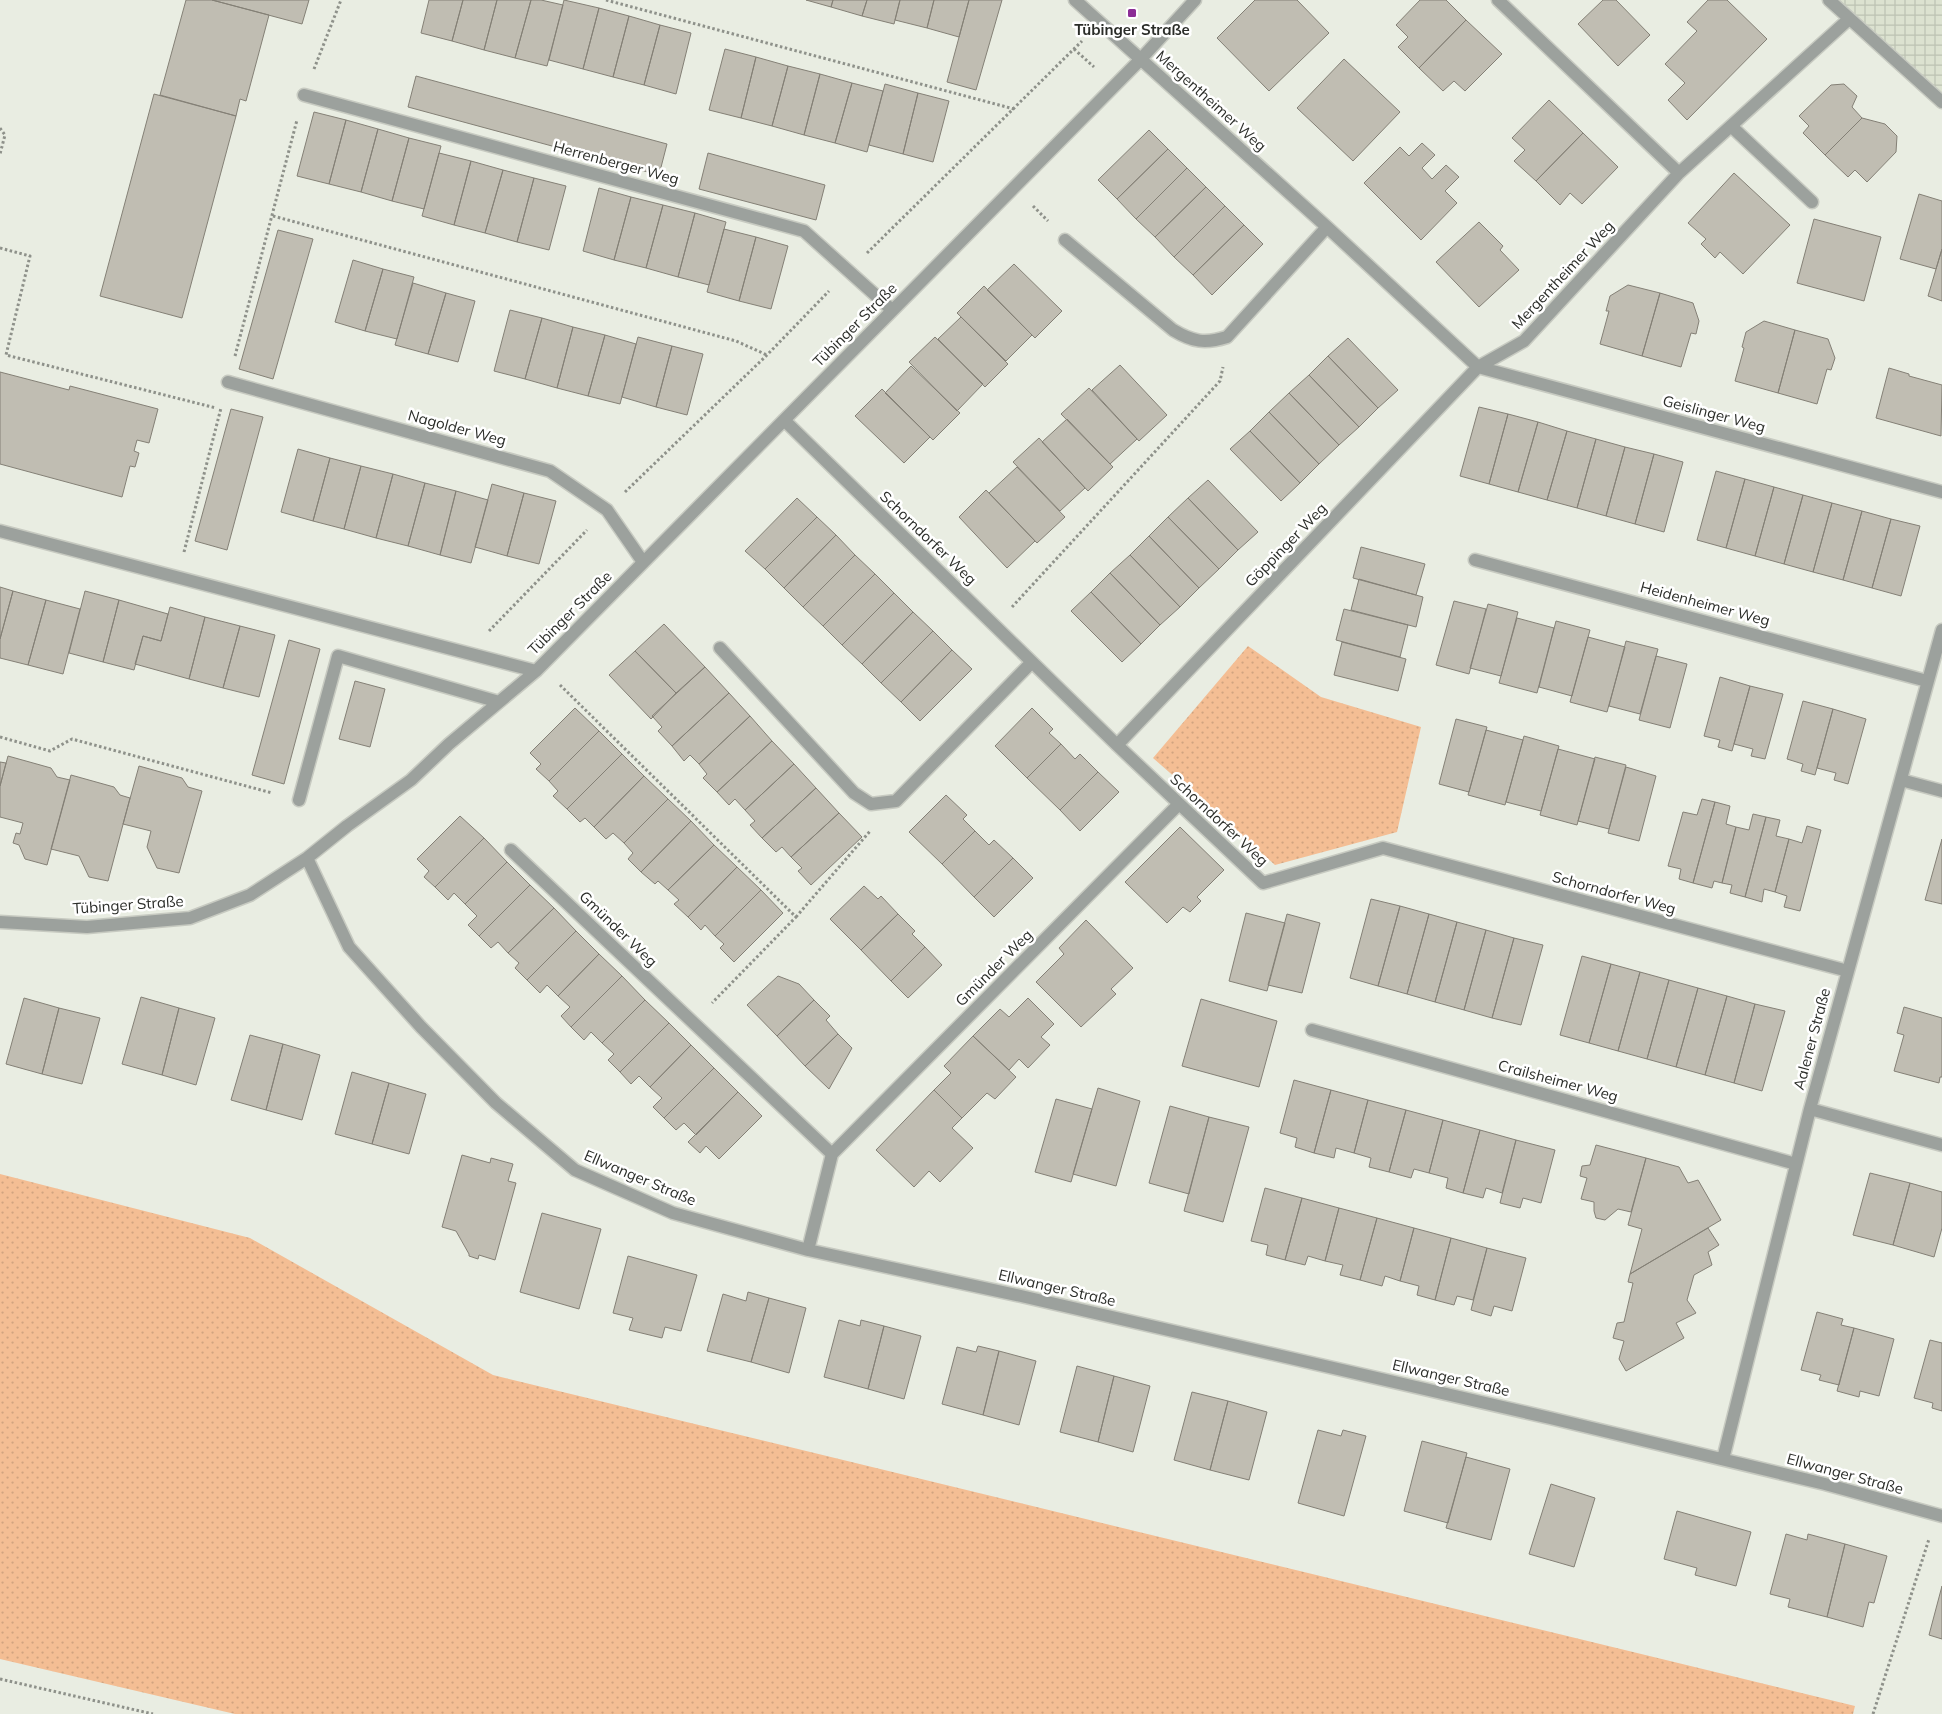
<svg xmlns="http://www.w3.org/2000/svg" width="1942" height="1714" font-family="Mulish,sans-serif">
<style>
.industrial{fill:url(#industrial-grid)}
.park{fill:url(#park-dots)}
.building{fill:#c0bdb2;stroke:#848076}
.lines{fill:none;stroke-linecap:round;stroke-linejoin:round}
.minor-casing{stroke:#c7cac1;stroke-width:15}
.path{stroke:#8e918a;stroke-width:3;stroke-dasharray:2.5 2.5;stroke-linecap:butt}
.minor{stroke:#9ca19d;stroke-width:12}
.poi-dot{fill:#8c2d96;stroke:#fff;stroke-width:2}
.labels{text-anchor:middle;stroke-width:5;stroke-linejoin:round;paint-order:stroke}
.poi-label{font-size:15px;font-weight:bold;fill:#2b2d29;stroke:#fff}
.street-label{font-size:15px;fill:#2b2d29;stroke:#fff}
</style>
<defs>
<pattern id="industrial-grid" width="8" height="8" patternUnits="userSpaceOnUse" patternTransform="scale(1.25)"><rect width="8" height="8" fill="#dce2d0"/><path d="M0 4h8M4 0v8" fill="none" stroke="#bdc2b3"/></pattern>
<pattern id="park-dots" width="8" height="8" patternUnits="userSpaceOnUse" patternTransform="scale(1.25)"><rect width="8" height="8" fill="#f4be94"/><path d="M2 2h.1M6 6h.1" fill="none" stroke="#d1a480" stroke-width="1.8" stroke-linecap="round"/></pattern>
</defs>
<rect width="100%" height="100%" fill="#e9ede2"/>
<!-- industrial -->
<path class="industrial" d="M1839 0H1942V96Z"/>
<!-- park -->
<path class="park" d="M1248 646 1321 697 1421 727 1397 832 1275 865 1153 758Z
M0 1174 250 1238 493 1375 1855 1706 1853 1714H235L0 1659Z"/>
<!-- building -->
<path class="building" d="M186 0H212L269 15 246 101 240 99 236 116 160 95Z
M212 0H309L302 24Z
M429 0H463L452 41 421 33Z
M463 0H497L484 50 452 41Z
M497 0H531L515 58 484 50Z
M531 0H541L563 5 547 66 515 58Z
M564 0 599 8 583 69 549 60Z
M806 0H833L831 7Z
M833 0H867L862 16 831 7Z
M867 0H900L894 24 862 16Z
M900 0H934L927 28 895 20Z
M934 0H969L959 37 927 28Z
M969 0H1002L976 90 947 82Z
M1255 0H1297L1329 33 1269 91 1217 38Z
M1420 0H1446L1466 20 1419 68 1398 47 1408 37 1396 25Z
M1603 0H1616L1650 35 1618 66 1578 24Z
M1708 0H1727L1767 39 1687 120 1668 100 1685 83 1665 64 1697 31 1687 22Z
M599 8 629 16 613 77 583 69Z
M629 16 660 25 644 85 613 77Z
M1466 20 1502 54 1465 91 1454 81 1443 91 1419 68Z
M660 25 691 33 676 94 644 85Z
M725 49 756 57 741 118 709 110Z
M756 57 788 66 772 126 741 118Z
M1344 59 1400 112 1353 161 1297 108Z
M788 66 820 74 804 135 772 126Z
M820 74 852 83 835 143 804 135Z
M416 76 667 144 659 175 408 107Z
M852 83 883 91 867 152 835 143Z
M885 84 918 93 903 154 869 145Z
M1844 84 1857 96 1852 107 1862 118 1825 155 1803 133 1809 126 1799 116 1831 85Z
M918 93 949 101 933 162 903 154Z
M154 94 236 116 182 318 100 296Z
M1549 100 1583 133 1536 181 1514 161 1525 150 1512 138Z
M314 112 346 120 329 184 297 176Z
M1862 118 1885 124 1897 136 1896 152 1867 182 1855 170 1848 177 1825 155Z
M346 120 378 129 361 192 329 184Z
M378 129 409 138 392 201 361 192Z
M1149 130 1168 149 1117 199 1098 180Z
M1583 133 1618 167 1582 204 1570 193 1560 205 1536 181Z
M409 138 441 146 424 209 392 201Z
M1422 143 1435 155 1422 168 1432 179 1446 165 1459 177 1445 191 1457 203 1421 240 1364 183 1400 147 1409 156Z
M1168 149 1187 168 1136 219 1117 199Z
M439 153 471 161 454 225 422 216Z
M708 153 825 185 816 220 699 189Z
M471 161 503 170 485 233 454 225Z
M1187 168 1206 187 1155 237 1136 219Z
M503 170 534 178 517 242 485 233Z
M1734 173 1790 225 1743 274 1720 252 1715 258 1701 244 1706 239 1688 223Z
M534 178 566 186 549 250 517 242Z
M1206 187 1225 206 1174 257 1155 237Z
M599 188 631 197 614 260 583 251Z
M1919 194 1942 201V249L1936 269 1900 259Z
M631 197 663 205 646 268 614 260Z
M663 205 695 213 678 277 646 268Z
M1225 206 1244 225 1193 275 1174 257Z
M695 213 726 222 709 285 678 277Z
M1814 219 1881 237 1864 301 1797 283Z
M1479 222 1503 246 1500 250 1519 270 1479 307 1436 262Z
M1244 225 1263 244 1212 295 1193 275Z
M724 229 756 237 739 301 707 292Z
M278 230 313 239 273 379 239 369Z
M756 237 788 246 771 309 739 301Z
M1942 249V301L1928 296Z
M353 260 383 269 365 331 335 322Z
M1014 264 1062 311 1035 338 987 290Z
M383 269 414 277 397 339 365 331Z
M413 283 446 293 428 354 395 345Z
M1628 285 1660 293 1642 356 1600 344 1609 311H1606L1610 296Z
M984 286 1032 335 1006 361 957 313Z
M446 293 475 301 458 362 428 354Z
M1660 293 1693 303 1699 321 1696 334 1691 333 1681 367 1642 356Z
M510 310 542 318 525 379 494 371Z
M961 317 1008 364 985 387 938 339Z
M542 318 573 327 557 388 525 379Z
M1764 321 1795 330 1778 393 1735 381 1744 348 1742 347 1746 332Z
M573 327 605 335 588 396 557 388Z
M1795 330 1828 339 1835 358 1831 370 1827 369 1817 404 1778 393Z
M605 335 636 344 620 404 588 396Z
M638 337 672 346 656 407 622 397Z
M935 337 983 384 957 411 909 362Z
M1348 338 1398 390 1378 408 1328 356Z
M672 346 703 354 687 415 656 407Z
M1328 356 1378 408 1359 427 1309 375Z
M1120 365 1167 415 1139 441 1092 390Z
M911 366 960 413 933 440 885 393Z
M1889 368 1909 374V376L1942 385 1941 436 1876 418Z
M0 372 69 390 70 386 158 409 149 443 137 440 134 451 139 453 135 467 130 466 122 497 0 464Z
M1309 375 1359 427 1339 445 1289 393Z
M1089 388 1137 439 1110 464 1061 414Z
M882 389 930 437 904 463 855 416Z
M1289 393 1339 445 1319 464 1269 412Z
M1479 407 1508 414 1489 484 1460 476Z
M231 409 263 417 227 550 195 541Z
M1269 412 1319 464 1300 483 1250 431Z
M1508 414 1538 422 1518 492 1489 484Z
M1067 419 1113 467 1088 491 1042 442Z
M1538 422 1567 431 1547 500 1518 492Z
M1250 431 1300 483 1281 501 1230 449Z
M1567 431 1596 439 1577 508 1547 500Z
M1039 438 1085 488 1060 511 1013 462Z
M1596 439 1625 447 1606 516 1577 508Z
M1625 447 1654 454 1635 524 1606 516Z
M298 449 330 458 313 521 281 512Z
M1654 454 1683 462 1664 532 1635 524Z
M330 458 361 466 344 529 313 521Z
M361 466 393 474 376 538 344 529Z
M1017 467 1065 517 1037 543 989 493Z
M1716 471 1745 479 1726 548 1697 540Z
M393 474 425 483 408 546 376 538Z
M1745 479 1774 487 1755 556 1726 548Z
M1208 480 1258 532 1238 550 1188 498Z
M425 483 456 491 440 555 408 546Z
M492 484 524 493 507 556 475 547Z
M1774 487 1803 495 1784 564 1755 556Z
M986 490 1035 541 1007 568 959 517Z
M456 491 488 500 471 563 440 555Z
M524 493 556 501 539 564 507 556Z
M1803 495 1832 503 1813 572 1784 564Z
M797 498 817 517 765 569 745 551Z
M1188 498 1238 550 1219 569 1168 517Z
M1832 503 1862 511 1843 580 1813 572Z
M1862 511 1891 519 1872 588 1843 580Z
M817 517 836 535 784 588 765 569Z
M1168 517 1219 569 1199 588 1149 536Z
M1891 519 1920 526 1901 596 1872 588Z
M836 535 855 555 803 607 784 588Z
M1149 536 1199 588 1180 607 1130 555Z
M1361 547 1425 564 1416 595 1353 578Z
M855 555 875 574 823 626 803 607Z
M1130 555 1180 607 1160 625 1110 573Z
M1110 573 1160 625 1141 644 1091 592Z
M875 574 894 593 842 645 823 626Z
M1359 579 1423 597 1416 627 1351 610Z
M0 587 13 591 0 639Z
M13 591 46 600 28 665 0 658V639Z
M85 591 119 600 103 662 69 653Z
M1091 592 1141 644 1122 662 1071 611Z
M894 593 913 612 862 664 842 645Z
M46 600 80 609 63 674 28 665Z
M119 600 168 614 161 641 143 636 134 670 103 662Z
M1454 601 1486 609 1469 674 1436 665Z
M1488 604 1518 612 1501 676 1470 668Z
M170 607 205 617 189 679 135 664 143 636 161 641Z
M1344 609 1408 625 1400 657 1336 640Z
M913 612 933 631 881 683 862 664Z
M205 617 240 626 223 688 189 679Z
M1517 618 1554 628 1537 693 1499 683Z
M1556 621 1590 630 1572 696 1539 687Z
M664 624 705 667 676 693 635 651Z
M240 626 275 635 259 697 223 688Z
M933 631 952 650 901 702 881 683Z
M1588 637 1625 647 1607 712 1570 702Z
M289 640 320 649 284 784 252 775Z
M1626 641 1658 649 1640 714 1609 706Z
M1342 642 1406 659 1398 691 1334 675Z
M952 650 972 669 920 721 901 702Z
M635 651 676 693 651 719 609 675Z
M1656 656 1687 664 1670 728 1639 720Z
M705 667 729 693 672 746 658 731 662 727 652 716Z
M1720 677 1750 686 1732 751 1718 747 1720 740 1704 736Z
M355 681 385 689 370 747 339 739Z
M1750 686 1783 694 1765 759 1751 756 1753 749 1734 744Z
M729 693 750 716 699 764 690 755 684 761 672 746Z
M1803 701 1833 709 1815 775 1801 771 1803 764 1787 759Z
M575 708 599 731 549 781 536 769 541 764 530 753Z
M1032 708 1053 729 1049 733 1061 744 1027 778 995 746Z
M1833 709 1866 719 1848 784 1834 780 1836 773 1817 768Z
M750 716 772 741 717 792 703 778 707 774 699 764Z
M1456 719 1487 727 1469 792 1439 784Z
M1486 730 1523 740 1505 805 1468 795Z
M599 731 622 754 567 809 553 796 558 791 549 781Z
M1524 736 1559 746 1541 811 1506 802Z
M772 741 794 764 745 810 735 799 729 805 717 792Z
M1061 744 1075 759 1080 754 1098 772 1060 810 1027 778Z
M1558 749 1595 759 1577 825 1540 815Z
M622 754 644 776 594 827 585 818 580 822 567 809Z
M8 756 51 768 57 777 70 780 47 865 25 859 19 845 13 843 16 833 20 834 23 823 0 817V786Z
M1595 757 1626 765 1609 829 1578 821Z
M0 762 6 763 0 786Z
M794 764 816 788 762 838 750 825 755 821 745 810Z
M139 766 182 778 188 787 202 791 179 873 157 868 147 847 151 831 123 824Z
M1626 767 1656 776 1639 841 1608 833Z
M1098 772 1119 792 1080 831 1060 810Z
M71 775 114 787 120 795 130 798 108 881 89 877 79 856 51 849Z
M644 776 668 799 624 843 613 833 606 839 594 827Z
M816 788 839 813 791 857 782 847 776 852 762 838Z
M946 795 967 815 963 819 975 831 942 864 909 832Z
M668 799 691 821 641 872 628 859 633 853 624 843Z
M1702 799 1715 802 1693 883 1679 879 1681 869 1668 866 1683 812 1697 815Z
M1715 802 1730 806 1726 824 1736 827 1722 883 1714 881 1712 888 1693 883Z
M839 813 862 837 811 885 798 871 802 868 791 857Z
M1753 814 1766 817 1745 897 1730 893 1732 885 1722 883 1736 827 1749 830Z
M460 816 484 838 435 887 424 877 429 871 417 859Z
M1766 817 1780 820 1776 836 1789 839 1775 892 1764 889 1762 902 1745 897Z
M691 821 714 845 668 890 658 881 655 884 641 872Z
M1807 826 1821 830 1800 911 1784 907 1787 896 1775 892 1789 839 1802 843Z
M1180 827 1224 870 1197 897 1201 901 1190 912 1183 907 1167 923 1125 882Z
M975 831 989 845 994 840 1013 858 974 897 942 864Z
M484 838 507 862 465 904 454 893 448 900 435 887Z
M1942 839V904L1925 900Z
M714 845 737 867 688 917 674 904 679 900 668 890Z
M1013 858 1033 878 994 917 974 897Z
M507 862 530 885 479 936 468 925 477 916 465 904Z
M737 867 761 890 715 936 705 925 701 930 688 917Z
M530 885 554 908 508 953 498 942 491 948 479 936Z
M864 886 878 899 881 896 898 914 861 950 830 919Z
M761 890 783 913 734 962 720 948 724 944 715 936Z
M1371 899 1400 906 1378 986 1350 978Z
M1400 906 1429 914 1407 994 1378 986Z
M554 908 576 931 527 980 515 968 519 963 508 953Z
M1246 913 1285 923 1267 991 1229 981Z
M898 914 915 931 912 934 925 947 891 981 861 950Z
M1287 914 1320 923 1302 993 1268 985Z
M1429 914 1457 922 1435 1002 1407 994Z
M1086 920 1133 968 1111 989 1116 994 1081 1027 1036 982 1064 954 1059 948Z
M1457 922 1486 930 1464 1010 1435 1002Z
M1486 930 1514 938 1492 1018 1464 1010Z
M576 931 599 954 558 996 547 985 540 993 527 980Z
M1514 938 1543 945 1521 1025 1492 1018Z
M925 947 942 965 908 998 891 981Z
M599 954 622 976 571 1027 561 1016 570 1007 558 996Z
M1582 956 1611 964 1589 1043 1560 1035Z
M1611 964 1640 972 1618 1051 1589 1043Z
M1640 972 1669 980 1647 1059 1618 1051Z
M622 976 645 1000 602 1043 591 1032 584 1040 571 1027Z
M778 976 799 984 814 1000 777 1036 747 1005Z
M1669 980 1698 988 1676 1067 1647 1059Z
M1698 988 1727 996 1705 1075 1676 1067Z
M1727 996 1755 1004 1734 1083 1705 1075Z
M141 997 179 1008 162 1075 122 1064Z
M24 998 59 1008 42 1074 6 1064Z
M1028 998 1054 1024 1041 1037 1050 1045 1028 1068 1019 1059 1009 1070 973 1036 1000 1009 1009 1017Z
M1201 999 1277 1021 1259 1087 1182 1066Z
M645 1000 669 1023 620 1072 608 1060 614 1054 602 1043Z
M814 1000 830 1016 826 1020 838 1034 805 1066 777 1036Z
M1755 1004 1785 1011 1762 1091 1734 1083Z
M1904 1007 1942 1018V1077H1940L1939 1083 1894 1071 1904 1035 1897 1033Z
M59 1008 100 1018 82 1084 42 1074Z
M179 1008 215 1018 196 1085 162 1075Z
M669 1023 691 1045 650 1087 639 1076 631 1084 620 1072Z
M838 1034 852 1048 829 1089 805 1066Z
M250 1035 283 1044 266 1110 231 1100Z
M973 1036 1016 1077 995 1099 987 1093 962 1118 934 1090 951 1073 944 1066Z
M283 1044 320 1055 302 1120 266 1110Z
M691 1045 714 1068 664 1118 653 1107 662 1098 650 1087Z
M714 1068 738 1092 696 1135 684 1123 676 1130 664 1118Z
M352 1072 389 1083 372 1144 335 1134Z
M1294 1080 1331 1090 1314 1153 1295 1147 1297 1138 1280 1133Z
M389 1083 426 1094 409 1154 372 1144Z
M1098 1088 1140 1101 1116 1186 1073 1174Z
M934 1090 962 1118 952 1128 973 1148 940 1182 929 1171 914 1187 876 1150Z
M1331 1090 1368 1100 1354 1153 1336 1148 1334 1158 1314 1153Z
M738 1092 762 1116 719 1159 706 1146 700 1153 688 1142Z
M1056 1099 1092 1109 1071 1182 1035 1172Z
M1368 1100 1406 1110 1389 1172 1369 1167 1371 1158 1354 1153Z
M1170 1106 1209 1117 1189 1194 1149 1183Z
M1406 1110 1443 1120 1429 1173 1414 1169 1411 1178 1389 1172Z
M1209 1117 1249 1127 1223 1222 1184 1211Z
M1443 1120 1480 1130 1463 1193 1446 1188 1448 1178 1429 1173Z
M1480 1130 1516 1140 1502 1193 1486 1188 1483 1198 1463 1193Z
M1516 1140 1555 1150 1541 1203 1523 1198 1520 1208 1500 1203Z
M1596 1145 1646 1158 1631 1212 1618 1209 1605 1220 1596 1218 1594 1211V1202L1581 1199 1587 1178 1580 1176 1582 1166 1590 1165Z
M462 1155 490 1163 491 1158 513 1164 508 1181 516 1183 495 1260 479 1255 478 1259 469 1256V1254L456 1231 442 1227Z
M1646 1158 1679 1167 1688 1183 1698 1180 1721 1220 1630 1274 1642 1229 1628 1225Z
M1870 1173 1910 1183 1893 1245 1853 1235Z
M1910 1183 1942 1192V1228L1934 1257 1893 1245Z
M1265 1188 1302 1198 1285 1260 1266 1255 1268 1245 1251 1241Z
M1302 1198 1339 1208 1325 1261 1308 1256 1305 1265 1285 1260Z
M1339 1208 1377 1218 1360 1280 1340 1275 1343 1265 1325 1261Z
M542 1213 601 1229 579 1309 520 1292Z
M1377 1218 1414 1228 1400 1281 1385 1276 1382 1286 1360 1280Z
M1414 1228 1451 1238 1435 1300 1417 1295 1419 1286 1400 1281Z
M1708 1228 1719 1245 1708 1252 1712 1265 1694 1275 1687 1300 1696 1313 1676 1323 1684 1338 1626 1371 1619 1359 1624 1341 1613 1338 1617 1323 1624 1322 1633 1283 1628 1282 1630 1274Z
M1451 1238 1487 1248 1473 1300 1457 1296 1454 1305 1435 1300Z
M1487 1248 1526 1258 1512 1311 1494 1306 1491 1316 1471 1310Z
M628 1256 697 1275 681 1331 665 1327 662 1338 629 1330 633 1318 613 1313Z
M748 1292 769 1298 751 1362 707 1351 723 1294 746 1301Z
M769 1298 806 1308 789 1373 751 1362Z
M1817 1312 1843 1319 1841 1325 1854 1328 1839 1385 1819 1380 1821 1375 1801 1370Z
M839 1320 860 1326 861 1320 884 1326 868 1389 824 1377Z
M884 1326 921 1336 904 1399 868 1389Z
M1854 1328 1894 1339 1879 1396 1860 1391 1859 1397 1837 1391Z
M1930 1340 1942 1343V1411L1932 1408 1933 1403 1914 1398Z
M978 1346 999 1351 983 1415 942 1404 957 1347 976 1352Z
M999 1351 1036 1361 1019 1425 983 1415Z
M1077 1366 1114 1376 1098 1442 1060 1432Z
M1114 1376 1150 1386 1133 1452 1098 1442Z
M1192 1392 1228 1401 1210 1470 1174 1460Z
M1228 1401 1267 1412 1249 1480 1210 1470Z
M1318 1430 1341 1436 1343 1430 1366 1436 1344 1516 1298 1503Z
M1422 1441 1467 1453 1448 1523 1404 1511Z
M1466 1457 1510 1469 1491 1540 1446 1528Z
M1551 1484 1595 1498 1574 1567 1529 1554Z
M1677 1511 1751 1532 1736 1586 1695 1575 1697 1568 1664 1559Z
M1786 1534 1807 1540 1808 1534 1845 1544 1827 1617 1788 1607 1790 1599 1770 1594Z
M1845 1544 1887 1556 1874 1603 1869 1602 1863 1627 1827 1617Z
M1942 1586V1639L1929 1635Z"/>
<g class="lines">
<defs>
<path id="minor" d="M1075 0 1327 227 1478 367 1524 341 1679 173 1849 19
M1498 0 1679 173
M1829 0 1942 102
M304 95 804 231 892 310
M1731 126 1812 202
M1065 240 1173 330C1193 342 1205 344 1227 337L1327 227
M228 382 550 471 607 510 643 562
M784 420 1117 745 1263 883 1383 848 1848 971
M0 531 536 671
M1475 560 1927 681
M720 648 854 793 871 804 896 801 1032 662
M1117 745 1478 367 1942 492
M1901 780 1942 791
M299 800 338 656 499 702
M511 850 832 1154
M307 858 349 947 421 1027 496 1103 575 1170 673 1213 808 1250 1021 1296 1550 1418 1825 1484 1942 1516
M0 922 87 927 190 918 250 895 307 858 347 826 411 780 449 744 536 671 1140 60 1195 0
M1312 1030 1796 1164
M1810 1109 1942 1145
M808 1250 832 1154 1179 804
M1723 1459 1810 1109 1942 630"/>
</defs>
<!-- minor casing -->
<use href="#minor" class="minor-casing"/>
<!-- path -->
<path class="path" d="M606 0 1014 109
M1074 49 1094 67
M314 69 341 0
M0 128 5 135 0 154
M1033 206 1048 221
M273 216 736 341 767 355
M0 248 30 256 6 355 216 408
M867 253 1082 41
M235 356 297 120
M625 492 767 355 829 291
M184 552 221 408
M1012 607 1220 381 1223 367
M489 631 587 530
M560 685 796 917 712 1003
M0 737 50 751 72 739 272 793
M796 917 871 830
M0 1679 153 1714
M1873 1714 1929 1539"/>
<!-- minor -->
<use href="#minor" class="minor"/>
</g>
<!-- markers -->
<rect class="poi-dot" x="1127" y="8" width="10" height="10" rx="2.5"/>
<g class="labels">
<!-- poi labels -->
<g class="poi-label">
<text x="1132" y="35">Tübinger Straße</text>
</g>
<!-- street labels -->
<g class="street-label">
<text transform="translate(1211 101) rotate(42)" y="5">Mergentheimer Weg</text>
<text transform="translate(616 163) rotate(15)" y="5">Herrenberger Weg</text>
<text transform="translate(1563 275) rotate(-47)" y="5">Mergentheimer Weg</text>
<text transform="translate(855 325) rotate(-45)" y="5">Tübinger Straße</text>
<text transform="translate(1714 414) rotate(15)" y="5">Geislinger Weg</text>
<text transform="translate(457 428) rotate(15)" y="5">Nagolder Weg</text>
<text transform="translate(928 538) rotate(44)" y="5">Schorndorfer Weg</text>
<text transform="translate(1286 545) rotate(-46)" y="5">Göppinger Weg</text>
<text transform="translate(1705 604) rotate(15)" y="5">Heidenheimer Weg</text>
<text transform="translate(570 613) rotate(-45)" y="5">Tübinger Straße</text>
<text transform="translate(1219 820) rotate(43)" y="5">Schorndorfer Weg</text>
<text transform="translate(1614 893) rotate(15)" y="5">Schorndorfer Weg</text>
<text transform="translate(128 905) rotate(-4)" y="5">Tübinger Straße</text>
<text transform="translate(618 929) rotate(44)" y="5">Gmünder Weg</text>
<text transform="translate(994 968) rotate(-45)" y="5">Gmünder Weg</text>
<text transform="translate(1812 1039) rotate(-75)" y="5">Aalener Straße</text>
<text transform="translate(1558 1081) rotate(15)" y="5">Crailsheimer Weg</text>
<text transform="translate(640 1178) rotate(23)" y="5">Ellwanger Straße</text>
<text transform="translate(1057 1288) rotate(13)" y="5">Ellwanger Straße</text>
<text transform="translate(1451 1378) rotate(13)" y="5">Ellwanger Straße</text>
<text transform="translate(1845 1474) rotate(15)" y="5">Ellwanger Straße</text>
</g>
</g>
</svg>
